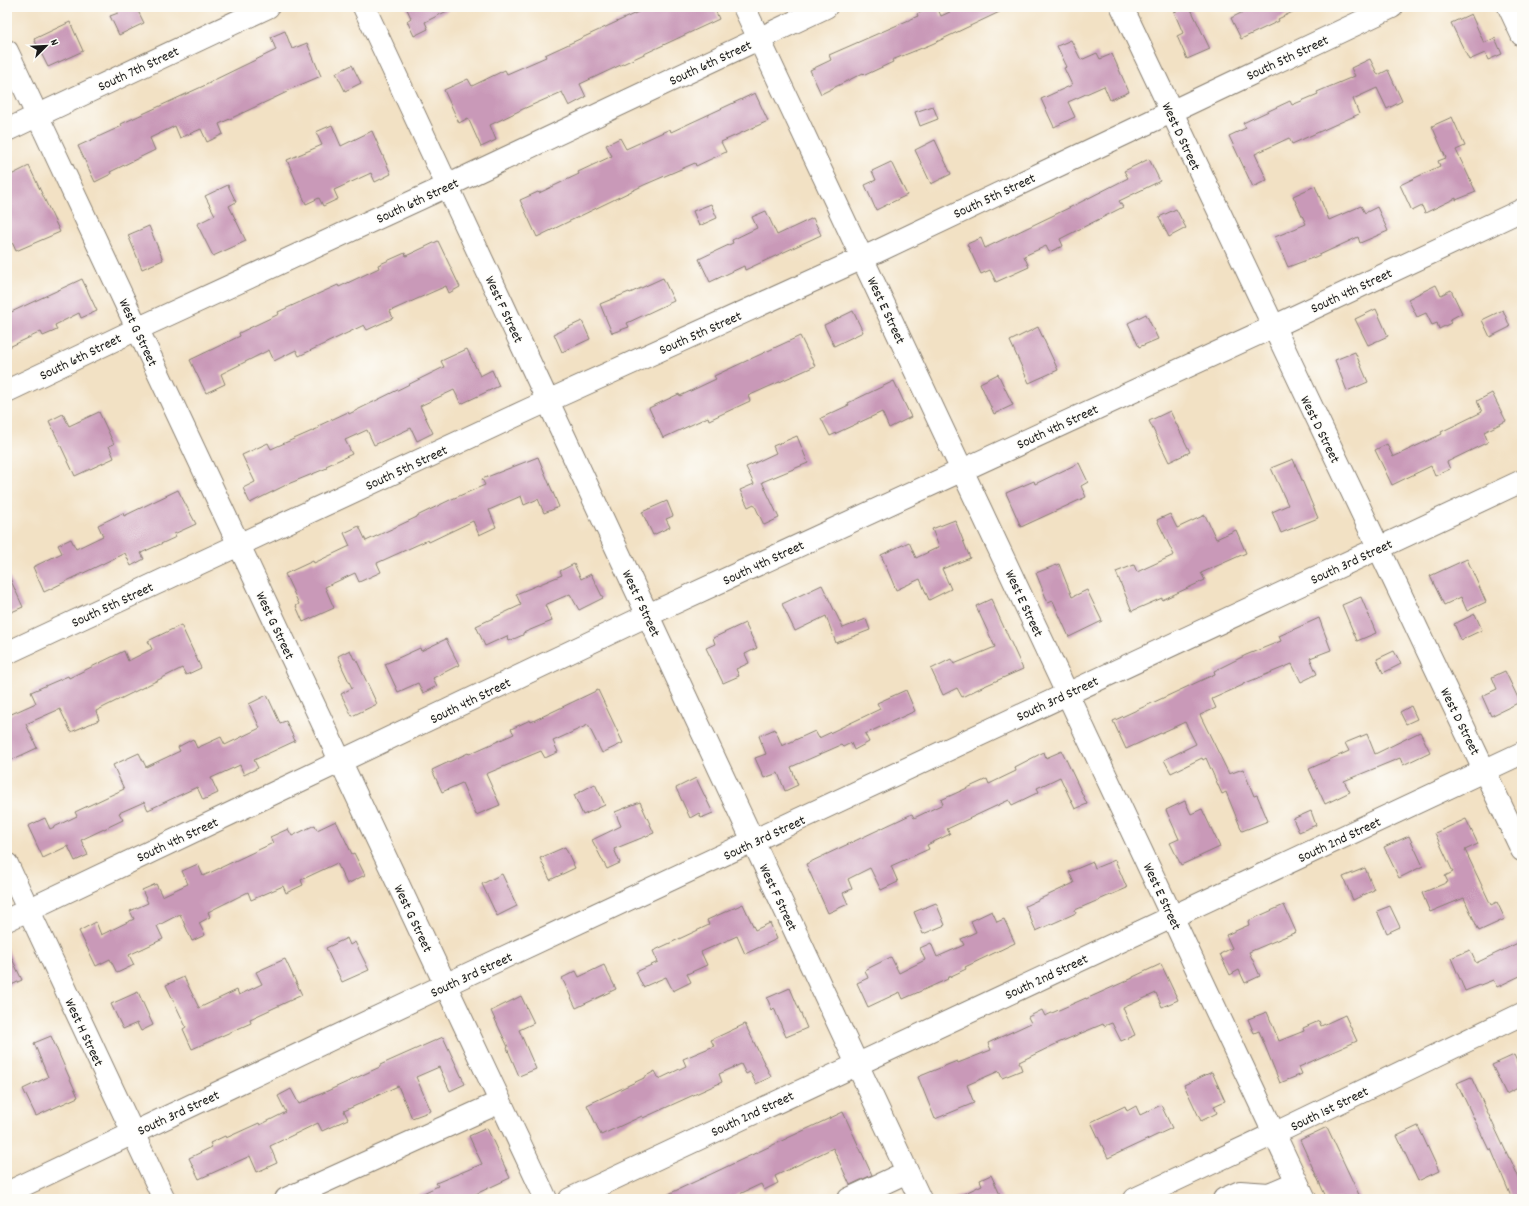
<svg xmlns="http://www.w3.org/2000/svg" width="1529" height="1206" font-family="Dekko,sans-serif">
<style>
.building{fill:#c999b8}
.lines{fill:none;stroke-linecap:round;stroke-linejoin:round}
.minor-casing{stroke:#877e70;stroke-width:24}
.minor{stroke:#fff;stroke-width:22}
.labels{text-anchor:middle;stroke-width:3;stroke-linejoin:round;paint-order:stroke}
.street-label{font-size:14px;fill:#1c1c1c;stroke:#fdfcf7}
</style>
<rect width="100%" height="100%" fill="#fdfcf7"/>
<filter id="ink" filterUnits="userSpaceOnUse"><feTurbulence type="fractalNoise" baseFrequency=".025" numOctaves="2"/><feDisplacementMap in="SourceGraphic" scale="8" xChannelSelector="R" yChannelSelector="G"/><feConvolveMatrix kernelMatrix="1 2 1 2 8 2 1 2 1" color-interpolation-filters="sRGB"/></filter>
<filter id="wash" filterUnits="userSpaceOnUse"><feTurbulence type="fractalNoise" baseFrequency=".012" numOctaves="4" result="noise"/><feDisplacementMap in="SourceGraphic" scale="16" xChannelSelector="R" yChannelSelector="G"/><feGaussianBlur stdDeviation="0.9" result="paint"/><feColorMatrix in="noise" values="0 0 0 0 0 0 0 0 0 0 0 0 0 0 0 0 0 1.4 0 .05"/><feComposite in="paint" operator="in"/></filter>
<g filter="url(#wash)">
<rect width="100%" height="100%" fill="#f2e1c4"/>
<g id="blocks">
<!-- building -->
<path class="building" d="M115 7H136L144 23 119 35 110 16 118 13Z
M406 7H455L425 22 428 29 414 36 407 21 411 18Z
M649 7H714L719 19 580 84 586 97 569 106 562 92 523 109 490 125 496 140 481 147 468 118 459 123 444 90 468 79 472 86 505 70 507 74 546 57 545 55Z
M933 7H937L941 16 961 7H1010L932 44 892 60 893 62 865 75 863 73 821 94 810 70 831 60 829 55 918 16 917 14Z
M1187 7H1190L1210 49 1187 59 1177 36 1183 33 1174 12Z
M1253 7H1303L1278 19 1279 21 1241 39 1231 18Z
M1471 14 1484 43 1495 38 1502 54 1488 60 1485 53 1469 60 1451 23Z
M70 22 83 51 48 67 34 39Z
M285 31 292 49 307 43 321 76 286 91 287 92 219 124 223 134 207 142 201 129 180 138 175 126 150 138 155 150 110 172 111 174 95 182 78 146 122 126 121 124 210 83V82L276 50 271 37Z
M1071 40 1081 60 1097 53 1100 59 1112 54 1129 92 1110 100 1104 86 1068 102 1075 117 1054 127 1041 99 1072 85 1064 68 1067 67 1057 46Z
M1370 59 1378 75 1388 70 1402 101 1387 109 1377 88 1353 99 1359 114 1292 144 1289 138 1255 154 1267 180 1253 187 1229 136 1246 128 1243 123 1290 101 1292 105 1318 94 1317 92 1355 76 1351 68Z
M352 65 361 83 345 91 336 73Z
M755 93 768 121 721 142 726 152 696 166 695 163 644 185 537 237 520 200 538 192 539 193 579 174 578 172 612 156 606 145 620 138 626 149 670 129 671 132Z
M933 106 938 119 920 126 915 112Z
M1452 117 1465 146 1456 150 1476 192 1456 200V198L1425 213 1422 206 1412 211 1400 185 1440 166 1438 161 1446 158 1432 126Z
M332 125 341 146 372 131 391 174 375 182 371 173 334 190 338 199 323 206 319 198 306 204 287 160 322 145 316 132Z
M935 140 951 174 931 184 915 150Z
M1149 159 1160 181 1119 201 1123 207 1060 239 1063 246 1049 252 1046 246 1024 256 1029 267 996 282 990 270 981 274 967 244 981 238 985 248 1075 205 1128 178 1124 171Z
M891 162 907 195 876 210 865 185 876 180 872 171Z
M29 166 60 232 16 251 7 231V177Z
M228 185 236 202 229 206 246 241 213 256 197 224 215 215 205 196Z
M1315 186 1329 220 1361 206 1365 213 1377 207 1388 231 1360 243 1358 237 1315 257 1288 267 1275 237 1306 224 1293 196Z
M711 204 717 218 699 226 693 211Z
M1176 209 1186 228 1169 237 1159 217Z
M766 211 777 235 813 218 821 235 745 270 744 266 710 282 699 259 733 243 732 240 757 228 752 217Z
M149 226 163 260 142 269 128 235Z
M438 241 460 287 449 293 446 286 390 311 393 318 367 330 364 325 299 356 296 350 274 361 269 350 221 374 225 384 206 393 190 360 240 336 239 333 279 314 278 312 338 285 339 287 379 268 378 265 405 253 406 256Z
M663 278 674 301 627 323 629 327 612 333 600 304 629 292 630 293Z
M82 279 97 311 81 318 79 313 55 325 57 330 43 336 41 332 7 348V314Z
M1436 285 1441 295 1451 290 1462 313 1449 320 1451 323 1439 329 1437 323 1432 325 1426 313 1417 317 1408 299Z
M1376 309 1388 336 1368 345 1355 319Z
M1503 310 1510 327 1490 337 1482 320Z
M853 311 863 332 834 346 824 325Z
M1146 314 1158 339 1139 347 1128 323Z
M582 321 590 339 562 352 554 334Z
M1038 327 1058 370 1029 383 1010 341Z
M800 336 815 366 748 396 750 401 709 420 708 417 663 438 649 408 679 394 680 396 716 379 714 376Z
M467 349 480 376 492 370 499 386 461 404 454 390 420 406 433 433 417 441 411 428 374 445 367 430 345 440 352 454 326 466 327 468 288 484 250 503 243 488 255 482 242 455 268 443 271 449 319 428 318 426 348 412 349 414 444 367 441 361Z
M1355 352 1368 382 1347 391 1335 360Z
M998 374 1013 405 994 414 980 383Z
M894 381 911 417 889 428 882 412 830 436 821 418 849 405 848 403Z
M1492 393 1506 421 1484 432 1488 442 1447 462 1450 469 1435 476 1431 466 1392 485 1375 450 1387 444 1393 457 1442 434 1441 432 1482 412 1477 401Z
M1170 411 1190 452 1169 462 1149 421Z
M99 412 114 444 109 446 114 458 75 476 49 421 63 414 69 426Z
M797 436 808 463 762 482 779 518 764 525 754 504 748 507 740 490 754 484 746 467 776 453 773 446Z
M538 457 559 507 544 513 538 499 524 505 521 496 489 510 496 527 479 535 473 521 429 542 428 540 377 563 381 572 359 582 355 573 325 587 334 608 303 622 296 606 299 604 285 574 313 561 314 563 350 546 344 533 359 526 366 541 417 517V516L452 499 485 485 482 479Z
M1293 459 1318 518 1281 533 1272 512 1288 505 1271 468Z
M1079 463 1088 482 1081 486 1086 497 1021 527 1006 493 1034 481 1035 484Z
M178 490 196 524 174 534 176 537 141 553 144 559 131 566 125 553 44 592 33 567 62 553 58 545 71 539 76 549 103 536 98 525 123 513 124 516Z
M667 501 673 516 666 519 670 527 653 535 642 512Z
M1170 514 1177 528 1205 515 1216 539 1236 530 1246 553 1201 573 1205 580 1162 600V598L1132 611 1116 572 1134 565 1137 572 1174 555 1157 520Z
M955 520 970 558 942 569 951 589 929 600 920 579 896 590 881 555 909 542 916 558 939 547 932 529Z
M1467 559 1486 602 1467 611 1461 597 1444 605 1430 576Z
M574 564 581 579 591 574 603 598 579 610 570 594 545 605 552 621 523 633V635L509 641 507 636 485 646 476 626 521 605 516 594 562 575 560 571Z
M1059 564 1072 597 1087 590 1102 621 1069 637 1053 601 1048 603 1036 573Z
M7 572 23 607 7 614Z
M822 585 843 628 866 619 870 630 836 643 826 616 795 631 782 604Z
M1361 597 1376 633 1357 641 1342 605Z
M991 599 1023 669 980 688 962 697 957 688 943 695 931 669 951 659 954 664 995 647 976 606Z
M1475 614 1482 630 1461 640 1454 624Z
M1319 618 1331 650 1310 658 1317 674 1301 682 1292 664 1243 684V685L1212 699 1216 708 1200 715 1229 774 1243 769 1254 796 1257 795 1268 821 1242 831 1226 792 1222 794 1206 758 1203 760 1202 758 1171 773 1164 760 1196 744 1185 722 1126 749 1113 721 1215 674 1214 671 1246 655 1281 641 1279 636Z
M745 623 757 648 745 654 749 663 736 669 739 676 723 683 706 648 715 644 713 638Z
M181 625 201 668 186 675 182 668 96 711 99 720 71 732 60 709 26 724 37 748 7 762V716L36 703 31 692 68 676 69 678 124 651 128 661 152 649 148 641Z
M446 639 459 665 433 678 437 686 423 693 418 683 398 692 385 664 420 648 421 651Z
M350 650 354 659H356L377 704 352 716 341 694 352 688 341 665H342L338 656Z
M1394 651 1401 664 1383 673 1377 659Z
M1505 671 1520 702 1491 716 1482 696 1497 689 1492 677Z
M598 690 623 743 602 753 588 725 553 741 558 752 545 758 541 751 486 774 500 805 476 815 462 783 442 792 432 770 468 753 469 754 514 734 511 729 530 720 531 722Z
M906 690 915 711 865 734 869 742 854 750 851 743 843 747 841 745 791 767 798 785 785 791 778 773 764 778 755 758 766 754 759 736 775 729 782 746 815 731 819 738 880 709 877 703Z
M267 695 280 723 286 721 295 741 254 760 258 768 244 775 240 765 211 778 218 793 203 800 197 787 148 810 144 802 119 813 123 820 81 840 88 855 75 861 68 846 43 858 28 826 45 818 50 829 77 816 75 812 124 789 113 765 139 753 146 767 180 751 178 747 193 739 197 748 221 737 225 745 260 728 249 704Z
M1411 706 1417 719 1406 724 1400 712Z
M1420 732 1430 752 1403 765 1400 758 1344 781 1350 792 1325 804 1309 769 1349 751 1345 743 1367 734 1375 754Z
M1062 751 1087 804 1075 809 1060 777 1037 788 1039 792 1012 805 1009 800 947 829 950 834 927 845 929 849 891 866 898 882 881 890 870 868 848 879 852 889 843 893 848 904 828 913 806 864 912 814 914 818 943 804 941 800 987 779 989 784 1016 771 1015 767 1044 752 1046 758Z
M696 778 713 813 701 818 699 813 690 818 676 788Z
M595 784 605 805 583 815 574 795Z
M1185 801 1191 814 1202 809 1220 847 1181 865 1170 843 1179 839 1166 810Z
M640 802 654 833 614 849 620 863 607 869 592 840 621 826 615 812Z
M1311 811 1316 825 1299 832 1293 819Z
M1466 819 1478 844 1465 850 1491 905 1497 902 1505 919 1479 931 1464 898 1430 912 1422 893 1448 882 1445 876 1453 872 1435 833Z
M336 821 352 854 354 853 365 875 347 884 337 863 301 880 303 885 286 893 283 886 251 900 248 892 208 912 210 917 199 923 205 935 192 941 180 914 157 926 163 939 129 955 134 965 117 973 110 959 96 966 79 931 96 922 101 935 134 919 130 911 148 903 142 890 156 884 162 896 188 884 182 871 198 864 203 876 273 843 270 837 288 829 292 836 315 825 317 830Z
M1409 836 1423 866 1399 878 1384 847Z
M565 847 575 868 550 880 540 858Z
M1115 860 1127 888 1075 910 1076 913 1036 931 1025 906 1074 883 1069 872 1093 862 1095 868Z
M1365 868 1374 890 1353 900 1343 877Z
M502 874 517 906 497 916 482 884Z
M936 903 945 925 923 934 914 912Z
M743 904 755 930 770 923 777 939 745 954 737 936 701 952 707 965 687 974 691 982 673 991 666 977 643 987 636 972 658 962 653 951 709 925 707 920Z
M1284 905 1296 932 1249 952 1260 976 1245 983 1239 970 1230 975 1220 954 1232 948 1226 935 1249 925 1248 921Z
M1390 906 1400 927 1387 933 1377 911Z
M992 911 997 922 1004 919 1015 943 965 967 966 969 947 978 948 979 903 999 900 992 868 1007 857 983 868 978 865 970 891 957 899 973 925 960 920 948 931 943 937 957 964 945 961 939 976 932 971 921Z
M347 938 350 945 355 942 369 970 342 982 326 948Z
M1522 941V975L1497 987 1493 980 1465 991 1451 958 1470 950 1476 963Z
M7 948 22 980 7 987Z
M285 959 302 995 250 1019 251 1023 192 1049 183 1029 186 1027 166 985 184 977 199 1008 237 990 239 995 262 984 256 972Z
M1161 964 1178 1000 1162 1007 1156 993 1123 1008 1135 1035 1121 1041 1112 1023 1104 1026 1103 1024 1058 1043 1019 1062 1022 1070 1002 1078 999 1071 967 1085 974 1103 935 1119 918 1077 957 1061 958 1063 991 1050 988 1043 1031 1023 1028 1017 1042 1010 1045 1016 1086 998V999L1133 978V977Z
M604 965 616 989 576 1008 562 978 576 971 579 977Z
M790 988 807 1028 786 1037 774 1008 772 1010 767 998Z
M138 992 153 1025 141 1031 137 1023 123 1029 111 1004Z
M521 996 534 1023 519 1030 536 1069 519 1076 507 1048 508 1047 491 1011Z
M1267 1012 1279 1041 1304 1031 1303 1028 1319 1021 1321 1026 1345 1015 1357 1041 1299 1067 1302 1074 1280 1083 1259 1031 1254 1033 1248 1019Z
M745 1024 771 1077 756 1084 750 1072 746 1074 741 1064 719 1074 722 1082 643 1118 642 1116 601 1135 587 1105 644 1078V1077L655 1071 659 1079 686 1066 683 1059 714 1046 711 1040Z
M51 1036 78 1097 36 1116 23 1089 48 1077 34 1043Z
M443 1037 465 1084 450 1091 439 1067 416 1077 431 1111 412 1118 398 1086 344 1111 348 1119 322 1131 318 1123 270 1146 277 1163 257 1172 250 1156 199 1179 189 1158 212 1147 210 1143 225 1136 226 1138 259 1123 260 1125 286 1112 278 1096 291 1089 299 1104 380 1067V1065Z
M1514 1055 1522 1072V1086L1506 1094 1492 1065Z
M1212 1072 1225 1101 1214 1106 1217 1113 1201 1121 1184 1085Z
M1471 1077 1509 1158H1510L1522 1185V1199H1512L1491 1149 1489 1150 1457 1083Z
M1161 1105 1172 1128 1108 1158 1091 1122 1125 1106 1127 1111 1136 1106 1140 1115Z
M843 1112 872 1175 850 1185 833 1148 775 1176 778 1183 764 1190 761 1184 729 1199H658Z
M1418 1126 1439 1171 1418 1181 1397 1136Z
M1327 1127 1361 1199H1327L1300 1140Z
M487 1128 510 1178 465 1199H411L438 1186 436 1183 482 1164 469 1136Z
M991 1175 1002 1199H953L982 1185 980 1180Z"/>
</g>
</g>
<g filter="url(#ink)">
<use href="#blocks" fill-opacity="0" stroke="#877e70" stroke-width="1"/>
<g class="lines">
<defs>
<path id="minor" d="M364 7 920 1199
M744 7 1305 1199
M1122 7 1522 850
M1509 7 1522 35
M7 51 546 1199
M7 130 268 7
M7 391 137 329 447 186 826 7
M7 653 530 409 876 252 1392 7
M7 864 164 1199
M7 920 648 615 1273 327 1522 210
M7 1193 445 985 1522 481
M286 1199 500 1102
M570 1199 1522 753
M849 1199 907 1172
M1135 1199 1284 1129 1522 1014
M1224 1199 1240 1192 1269 1194 1297 1182"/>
</defs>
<!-- minor casing -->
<use href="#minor" class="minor-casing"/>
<!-- minor -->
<use href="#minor" class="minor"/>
</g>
</g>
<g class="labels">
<!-- street labels -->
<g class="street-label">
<text transform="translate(1287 57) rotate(-25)" y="5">South 5th Street</text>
<text transform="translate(710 62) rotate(-25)" y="5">South 6th Street</text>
<text transform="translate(138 68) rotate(-25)" y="5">South 7th Street</text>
<text transform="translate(1182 136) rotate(65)" y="5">West D Street</text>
<text transform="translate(994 195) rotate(-25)" y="5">South 5th Street</text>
<text transform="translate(417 200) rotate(-25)" y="5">South 6th Street</text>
<text transform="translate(1351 290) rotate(-25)" y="5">South 4th Street</text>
<text transform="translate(505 309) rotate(65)" y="5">West F Street</text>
<text transform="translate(887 310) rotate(65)" y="5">West E Street</text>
<text transform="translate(139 332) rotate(65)" y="5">West G Street</text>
<text transform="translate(700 332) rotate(-24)" y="5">South 5th Street</text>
<text transform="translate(80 356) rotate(-26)" y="5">South 6th Street</text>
<text transform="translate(1057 426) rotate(-25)" y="5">South 4th Street</text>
<text transform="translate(1321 429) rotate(64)" y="5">West D Street</text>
<text transform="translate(406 467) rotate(-25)" y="5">South 5th Street</text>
<text transform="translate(1351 561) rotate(-25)" y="5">South 3rd Street</text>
<text transform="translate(763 562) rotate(-25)" y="5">South 4th Street</text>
<text transform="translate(642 603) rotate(65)" y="5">West F Street</text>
<text transform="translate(1025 603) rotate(65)" y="5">West E Street</text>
<text transform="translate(112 604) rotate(-25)" y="5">South 5th Street</text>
<text transform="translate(276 625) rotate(65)" y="5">West G Street</text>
<text transform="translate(1057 698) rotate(-25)" y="5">South 3rd Street</text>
<text transform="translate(470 700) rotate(-26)" y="5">South 4th Street</text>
<text transform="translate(1461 721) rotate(64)" y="5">West D Street</text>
<text transform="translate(764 837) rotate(-25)" y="5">South 3rd Street</text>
<text transform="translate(177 839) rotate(-25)" y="5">South 4th Street</text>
<text transform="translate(1339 839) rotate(-25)" y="5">South 2nd Street</text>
<text transform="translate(1163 896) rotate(65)" y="5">West E Street</text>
<text transform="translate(779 897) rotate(65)" y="5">West F Street</text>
<text transform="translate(414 918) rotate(65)" y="5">West G Street</text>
<text transform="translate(471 974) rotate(-25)" y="5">South 3rd Street</text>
<text transform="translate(1046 976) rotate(-25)" y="5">South 2nd Street</text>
<text transform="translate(85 1032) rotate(65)" y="5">West H Street</text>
<text transform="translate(1329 1108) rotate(-26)" y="5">South 1st Street</text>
<text transform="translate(178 1112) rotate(-25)" y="5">South 3rd Street</text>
<text transform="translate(752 1113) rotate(-25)" y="5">South 2nd Street</text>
</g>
</g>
<!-- margin -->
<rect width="1529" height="1206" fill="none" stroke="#fdfcf7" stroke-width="24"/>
<!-- north arrow -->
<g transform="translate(46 46) rotate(66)" stroke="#fdfcf7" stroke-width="3" paint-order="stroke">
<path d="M0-3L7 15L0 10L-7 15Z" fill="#1c1c1c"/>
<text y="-6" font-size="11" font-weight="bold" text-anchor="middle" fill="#1c1c1c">N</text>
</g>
</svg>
